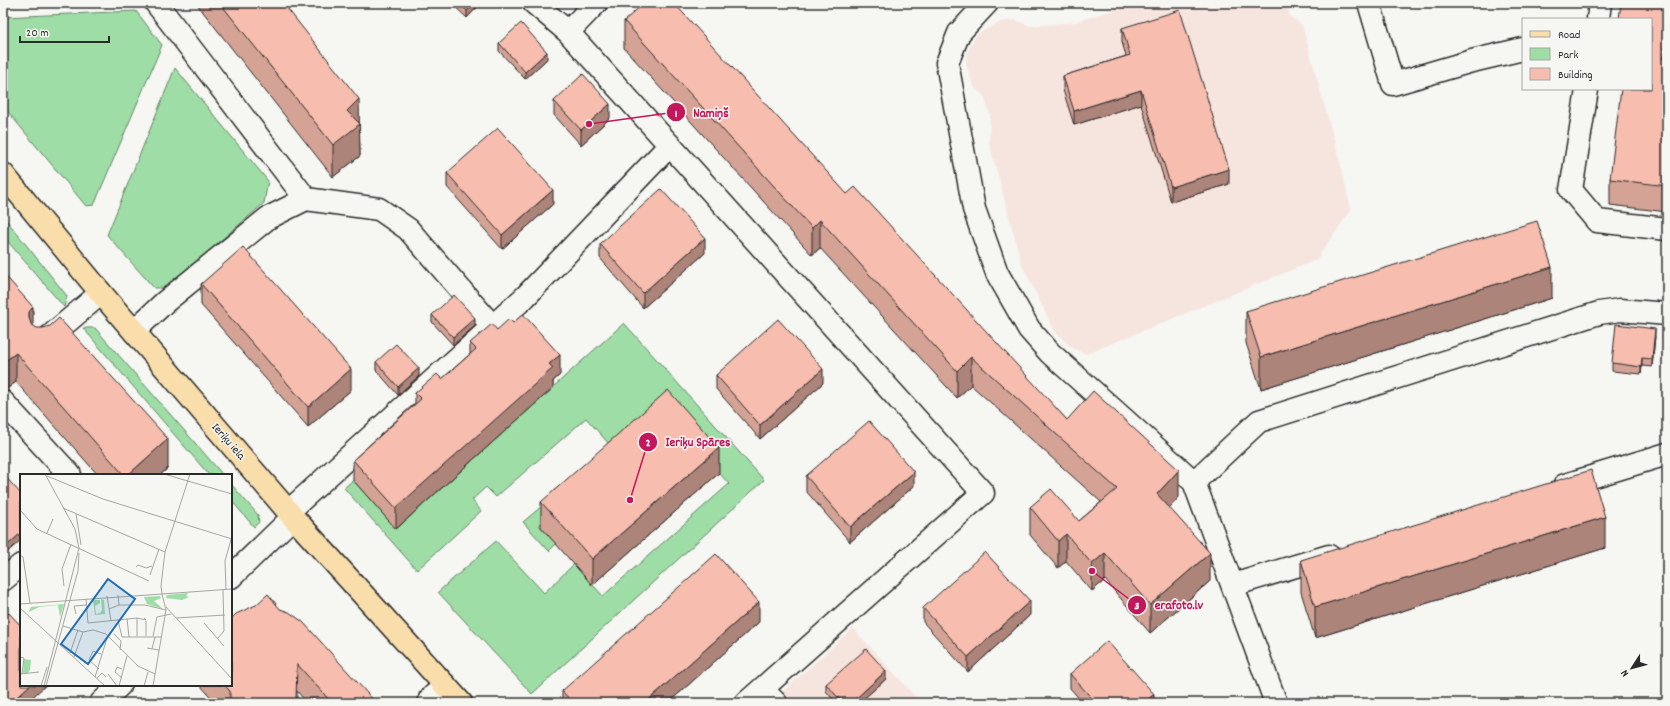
<svg xmlns="http://www.w3.org/2000/svg" width="1670" height="706" font-family="Dekko,sans-serif">
<style>
.built{fill:#f6e5de}
.green{fill:#9edda6;stroke:#648468}
.lines{fill:none;stroke-linecap:round;stroke-linejoin:round}
.minor-casing{stroke:#2b2b2b;stroke-width:25}
.major-casing{stroke:#2b2b2b;stroke-width:25}
.minor{stroke:#f6f6f2;stroke-width:22}
.major{stroke:#f9deab;stroke-width:22}
.wall{fill:#d4a396;stroke:#2b2b2b}
.shaded-wall{fill:#ad847a;stroke:#2b2b2b}
.building{fill:#f7bdaf;stroke:#2b2b2b}
.labels{text-anchor:middle;stroke-width:3;stroke-linejoin:round;paint-order:stroke}
.street-label{font-size:12px;fill:#2b2b2b;stroke:#f6f6f2}
.inset-road{fill:none;stroke:#a5a5a2;stroke-width:1}
.view{fill:#1f6fb2;fill-opacity:0.15;stroke:#1f6fb2;stroke-width:2}
.inset-edge{fill:none;stroke:#2b2b2b;stroke-width:2}
.leader{fill:none;stroke:#c2185b;stroke-width:1.5}
.callout-dot{fill:#c2185b;stroke:#f6f6f2;stroke-width:1.5}
.mark-label{font-size:12px;text-anchor:middle;font-weight:bold;fill:#fff}
.callout-label{font-size:13px;text-anchor:middle;font-weight:bold;fill:#c2185b;stroke:#f6f6f2;stroke-width:3;stroke-linejoin:round;paint-order:stroke}
</style>
<rect width="100%" height="100%" fill="#f6f6f2"/>
<filter id="ink" filterUnits="userSpaceOnUse"><feTurbulence type="fractalNoise" baseFrequency=".025" numOctaves="2"/><feDisplacementMap in="SourceGraphic" scale="8" xChannelSelector="R" yChannelSelector="G"/><feConvolveMatrix kernelMatrix="1 2 1 2 8 2 1 2 1" color-interpolation-filters="sRGB"/></filter>
<g filter="url(#ink)">
<!-- built -->
<path class="built" d="M1135 3H1287L1290 17 1302 25 1338 154 1351 210 1316 260 1086 354 1072 348 1055 332 1022 265 989 142 990 114 984 96 973 86 966 63 967 53 976 35 1000 22 1015 20 1031 26 1075 22Z
M853 628 921 703H770Z"/>
<!-- green -->
<path class="green" d="M136 11 162 45 94 205 86 206 3 106V17Z
M175 68 268 181 264 203 166 288H154L107 235Z
M3 216 67 296 64 307 3 236Z
M624 323 764 480 532 694 438 592 496 541 544 593 574 564 603 596 729 484 719 473 618 454 586 418 496 497 486 487 472 500 481 511 417 570 344 488 353 480 396 529Z
M83 328H95L223 475H209Z
M591 478 539 525 556 544 549 551 523 522 542 506Z
M231 484 258 515 259 522 254 527 231 500Z"/>
<g class="lines">
<defs>
<path id="minor" d="M156 3 306 199
M534 3 568 32 585 51 983 493 746 703
M987 3 959 33 947 63 974 209 997 273 1029 329 1050 353 1194 482 1276 703
M1369 3 1393 84 1472 61 1523 49
M1598 19 1600 3
M568 32 596 3
M1587 90 1571 190 1597 221 1667 229
M134 331 165 302 268 218 306 199 379 209 408 229 492 326
M41 344 101 293
M3 402 70 475
M1194 482 1259 421 1599 313 1620 310 1667 314
M1565 485 1667 454
M289 511 525 297 670 145
M231 577 293 517
M3 580 21 565
M1233 585 1329 556
M762 689 776 703
M430 699 445 685
M101 703 120 685"/>
<path id="major" d="M3 174 101 293 293 517 461 703"/>
</defs>
<!-- minor casing -->
<use href="#minor" class="minor-casing"/>
<!-- major casing -->
<use href="#major" class="major-casing"/>
<!-- minor -->
<use href="#minor" class="minor"/>
<!-- major -->
<use href="#major" class="major"/>
</g>
<!-- wall -->
<path class="wall" d="M196 3H283L359 123 360 156 333 177Z
M451 3H481L467 18Z
M1667 3V51L1666 59H1667V212L1610 205V179Z
M624 21 847 194 1067 420 1179 497 1169 508 1210 581 1150 633 1105 580 1092 591 1066 561 1058 568 1030 535V507L1079 521 1101 502 971 385 957 398 820 248 812 255 624 48Z
M1122 28 1229 184 1171 202 1141 104 1074 125 1063 90V76L1126 56 1122 42Z
M499 43 547 59 525 79 499 51Z
M554 101 610 118 581 145 554 115Z
M447 173 553 204 502 249 447 187Z
M600 244 705 253 643 308 600 258Z
M3 273 33 325 168 468 160 475H98L16 382 5 390 3 388Z
M201 284 351 390 308 427 201 305Z
M1552 298 1261 389 1246 343V311Z
M432 315 475 326 453 345 432 322Z
M497 330 560 375 553 381V388L396 529 353 480V460L415 403V393L442 379 470 354V343Z
M1655 336 1652 367 1642 366 1641 374 1612 371V363Z
M376 362 419 376 398 395 376 370Z
M716 375 823 383 760 439 716 389Z
M719 473 592 585 541 527V502Z
M806 476 914 486 850 542 806 491Z
M1605 548 1315 638 1301 592V560Z
M923 608 1030 615 968 672 923 622Z
M280 609 376 703H307L297 691V703H216L200 685H231Z
M759 622 668 703H562V691Z
M1070 674 1154 703H1083L1070 688Z
M886 679 859 703H836L826 691V684Z"/>
<!-- shaded-wall -->
<path class="shaded-wall" d="M474 3H481L467 18V11Z
M1667 26V51L1663 85V59Z
M547 52V59L525 79V72Z
M1141 90V104L1074 125V111Z
M359 99 360 156 333 177V145L347 111Z
M610 104V118L581 145V130Z
M1229 169V184L1171 202V187Z
M553 190V204L502 249V235Z
M820 220V248L812 255V228Z
M705 238V253L643 308V293Z
M1552 267V298L1261 389V357Z
M33 307V336L29 318V312Z
M475 318V326L453 345V337Z
M1655 329V336L1652 367V359Z
M16 353V382L5 390V361Z
M560 355V375L553 381V388L396 529V508L549 364Z
M971 357V385L957 398V371Z
M1642 358V366L1641 374V367Z
M419 368V376L398 395V387Z
M351 369V390L308 427V407Z
M823 369V383L760 439V425Z
M168 439V468L160 475H128Z
M719 448V473L592 585V559Z
M1179 470V497L1157 522V494Z
M914 472V486L850 542V527Z
M1605 517V548L1315 638V607Z
M21 533V540L3 556V549Z
M1066 534V561L1058 568V541Z
M1105 553V580L1092 591V564Z
M1210 553V581L1150 633V605Z
M1030 601V615L968 672V657Z
M759 602V622L668 703H645Z
M886 671V679L859 703H851Z
M30 685H46L26 703H10Z
M1154 694V703H1144Z"/>
<!-- building -->
<path class="building" d="M220 3H283L359 99 347 111 360 124 333 145Z
M459 3H474L467 11Z
M644 3H674L847 194 855 187 1067 420 1093 391 1179 470 1157 494 1210 553 1150 605 1105 553 1092 564 1066 534 1058 541 1030 507 1051 489 1079 521 1117 489 971 357 957 371 820 220 812 228 624 21Z
M1621 3H1667V26L1663 59H1667V186L1610 179 1621 89H1651V19H1619Z
M1180 10 1229 169 1171 187 1141 90 1074 111 1063 76 1130 55 1122 28Z
M521 23 547 52 525 72 499 43Z
M583 74 610 104 581 130 554 101Z
M498 128 553 190 502 235 447 173Z
M661 189 705 238 643 293 600 244Z
M1537 221 1552 267 1261 357 1246 311Z
M243 247 351 369 308 407 201 284Z
M3 273 33 307 29 312V318L31 324 37 328H43L50 326 59 318 168 439 128 475H124L16 353 5 361 3 359Z
M454 295 475 318 453 337 432 315Z
M523 314 560 355 549 364 553 368 396 508 353 460 421 399 415 393 437 374 442 379 476 349 470 343 492 324 497 330 509 319 513 323Z
M778 319 823 369 760 425 716 375Z
M1616 324 1655 329 1652 359 1642 358 1641 367 1612 363Z
M396 344 419 368 398 387 376 362Z
M668 390 719 448 592 559 541 502Z
M869 421 914 472 850 527 806 476Z
M1591 470 1605 517 1315 607 1301 560Z
M3 474 21 494V533L3 549V513L5 511 3 509Z
M985 552 1030 601 968 657 923 608Z
M716 554 759 602 645 703H573L562 691Z
M268 594 280 609 289 612 303 622 376 703H332L297 664 296 702 254 701 252 703H241L239 701H230V691L224 685H231V619L236 614 256 605Z
M9 613 21 626V685H30L10 703H3V619Z
M1107 641 1154 694 1144 703H1096L1070 674Z
M866 649 886 671 851 703H843L826 684Z"/>
</g>
<g class="labels">
<!-- street labels -->
<g class="street-label">
<text transform="translate(229 441) rotate(49)" y="4">Ieriķu iela</text>
</g>
</g>
<!-- overview -->
<g transform="translate(20 474)">
<rect width="212" height="212" fill="#f6f6f2"/>
<path d="M168 119 166 122 169 123 162 126 146 124 147 121ZM140 122 141 124 134 127 143 135 127 130 124 123ZM81 125 84 126 85 140 75 141 73 126H80V129L75 132 76 140 80 139 82 136ZM44 130 40 143 38 131 19 133 9 138 11 133ZM4 185 11 186 10 196 8 199H3Z" fill="#9edda6"/>
<path class="inset-road" d="M144 0 212 20M170 0 145 78 141 112 142 120 212 115M27 2 83 25 212 65M43 34 145 78M0 36 17 55 129 107M56 40 61 71M27 59 33 45M0 81 3 83 10 129M116 93 118 91 126 94 132 92M130 101 139 75M44 112 42 95 51 70M206 115 205 87 212 62M87 122 91 147M66 125 68 149 117 144 126 146 124 144M0 130 142 120 146 136 133 212M99 131H125L146 136M146 133 212 205M0 134 85 212M89 135 99 131 98 121M56 140 54 132 67 131M117 144V162M156 144 205 141M107 145 109 163M98 146 102 163H141M184 149 204 172M43 152 63 158 73 156 86 160 118 192 135 200M94 160 101 167 100 176M126 162V147M133 162 137 143 151 140M197 165 204 157 203 116M127 174 139 176M132 175 135 163M50 179 58 156M0 183 4 184 2 200M54 183 63 158M79 195 69 186 73 177 81 180M0 200 19 198M88 200 97 212M75 203 87 164M77 204 82 199 86 203M102 204 95 198 97 193 102 195M21 212 27 193M24 212 59 74 55 55 25 0M26 212 58 97 59 79M99 212 107 182M124 212 128 198"/>
<path class="view" d="M88 105 115 125 68 190 41 170Z"/>
<rect width="212" height="212" class="inset-edge"/>
</g>
<!-- callouts -->
<path class="leader" d="M589 124L676 112M630 500L648 442M1092 571L1137 605"/>
<g class="callout-dot">
<circle cx="589" cy="124" r="4"/>
<circle cx="630" cy="500" r="4"/>
<circle cx="1092" cy="571" r="4"/>
<circle cx="676" cy="112" r="10"/>
<circle cx="648" cy="442" r="10"/>
<circle cx="1137" cy="605" r="10"/>
</g>
<g class="mark-label">
<text x="676" y="117">1</text>
<text x="648" y="446">2</text>
<text x="1137" y="609">3</text>
</g>
<g class="callout-label">
<text x="711" y="117">Namiņš</text>
<text x="698" y="446">Ieriķu Spāres</text>
<text x="1179" y="609">erafoto.lv</text>
</g>
<!-- margin -->
<rect width="1670" height="706" fill="none" stroke="#f6f6f2" stroke-width="16"/>
<rect x="8" y="8" width="1654" height="690" fill="none" stroke="#2b2b2b" stroke-width="1.5" filter="url(#ink)"/>
<!-- legend -->
<rect x="1522" y="18" width="130" height="72" fill="#f6f6f2" stroke="#a5a5a2"/>
<rect x="1530" y="31" width="20" height="6" fill="#f9deab" stroke="#a5a5a2"/>
<text x="1558" y="38" font-size="12" fill="#2b2b2b">Road</text>
<rect x="1530" y="48" width="20" height="12" fill="#9edda6" stroke="#a5a5a2"/>
<text x="1558" y="58" font-size="12" fill="#2b2b2b">Park</text>
<rect x="1530" y="68" width="20" height="12" fill="#f7bdaf" stroke="#a5a5a2"/>
<text x="1558" y="78" font-size="12" fill="#2b2b2b">Building</text>
<!-- north arrow -->
<g transform="translate(1632 668) rotate(234)" stroke="#f6f6f2" stroke-width="3" paint-order="stroke">
<path d="M0-3L7 15L0 10L-7 15Z" fill="#2b2b2b"/>
<text y="-6" font-size="11" font-weight="bold" text-anchor="middle" fill="#2b2b2b">N</text>
</g>
<!-- scale -->
<path d="M20 36v6h89v-6" fill="none" stroke="#2b2b2b" stroke-width="2"/>
<text x="26" y="36" font-size="12" fill="#2b2b2b" stroke="#f6f6f2" stroke-width="3" paint-order="stroke">20 m</text>
</svg>
